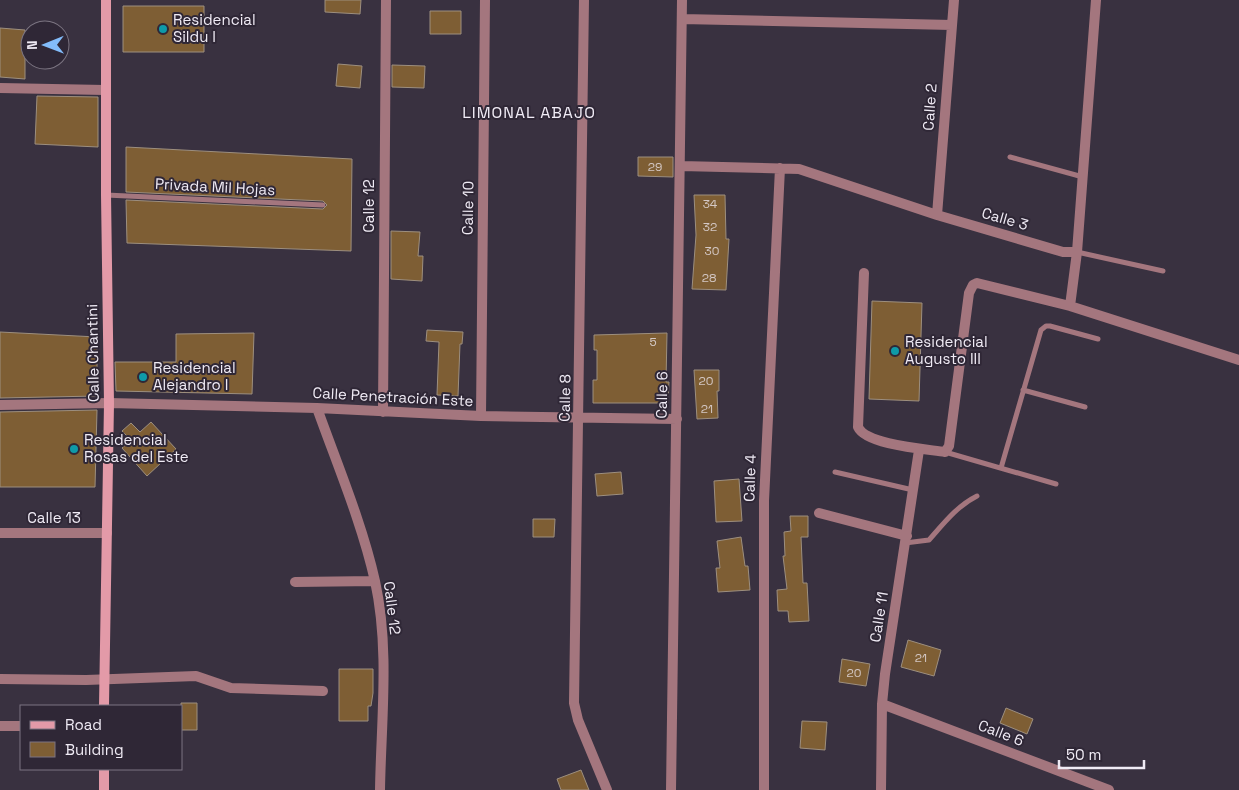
<svg xmlns="http://www.w3.org/2000/svg" width="1239" height="790" font-family="'Space Grotesk',sans-serif">
<style>
.building{fill:#7e5e34;stroke:#9d8f7f}
.lines{fill:none;stroke-linecap:round;stroke-linejoin:round}
.lane{stroke:#a4767e;stroke-width:5}
.street{stroke:#a4767e;stroke-width:10}
.secondary{stroke:#e39aa8;stroke-width:10}
.culture-dot{fill:#0f9aa8;stroke:#2f2736;stroke-width:2}
.labels{text-anchor:middle;stroke-width:4;stroke-linejoin:round;paint-order:stroke}
.number-label{font-size:12px;fill:#d4c8c5}
.poi-label{font-size:15px;fill:#f0ebf5;stroke:#2f2736;text-anchor:start}
.street-label{font-size:15px;fill:#f0ebf5;stroke:#2f2736}
.neighbourhood-label{font-size:16px;letter-spacing:1px;fill:#f0ebf5;stroke:#2f2736}
</style>
<rect width="100%" height="100%" fill="#393140"/>
<!-- building -->
<path class="building" d="M325 0H361L360 14 325 12Z
M123 6H204V52H123Z
M430 11H461V34H430Z
M0 28 25 30V79L0 77Z
M338 64 362 66 360 88 336 86Z
M392 65 425 66 424 88 392 87Z
M37 96 98 97V147L35 144Z
M126 147 352 159 351 251 127 243 126 200 323 209 327 205 323 201 126 192Z
M638 157H673V177L638 176Z
M694 195H725L726 239H729L726 290 692 289 696 235Z
M391 231 420 232 418 256H423L422 281 391 279Z
M872 301 922 303 919 401 869 399Z
M427 330 463 332 462 344H460L458 396 437 395 439 342 426 341Z
M0 332 97 337V396L0 398Z
M254 333 252 394 116 391 115 362H176V334Z
M667 333 666 382H669L668 403H593V380H597V350H594V335Z
M694 370H719V391H717L718 418 697 419Z
M97 410 95 487H0V412Z
M151 422 176 449 147 476 122 448 131 440 122 431 131 423 140 432Z
M621 472 623 494 597 496 595 474Z
M739 479 742 521 716 522 714 481Z
M790 516H808V537H801L803 583H807L809 621 789 622 788 611H778L777 590 787 589 783 556H785L784 532 791 531Z
M533 519H555L554 537H533Z
M741 537 745 566H748L750 590 718 592 716 568H720L717 541Z
M908 640 941 650 934 676 901 667Z
M842 659 870 664 866 686 839 682Z
M339 669H373V693L371 706H368V721H339Z
M181 703H197V730H181Z
M1006 708 1033 719 1027 734 1000 723Z
M802 721 827 722 825 750 800 748Z
M581 770 589 790H561L557 779Z"/>
<g class="lines">
<!-- lane -->
<path class="lane" d="M1010 157 1083 177
M106 195 323 205
M1077 252 1163 271
M1023 390 1085 407
M945 452 1056 484
M1001 468 1041 330 1046 326H1050L1098 339
M835 472 913 490
M905 543 929 540C944 523 957 506 977 496"/>
<!-- street -->
<path class="street" d="M584 0 574 703 578 720 607 790
M682 19 952 25
M0 88 105 90
M681 166 799 169 937 215 1063 252H1077L1096 0
M937 215 954 0
M864 273 858 427C866 445 926 449 945 452L949 446 969 293 973 285 977 283 1070 306 1239 360
M1070 306 1077 252
M0 405 109 403 317 408 481 416 677 419
M317 408C337 464 362 523 375 581 390 649 381 722 380 790
M383 412 386 0
M481 416 485 0
M819 513 907 536
M0 533H107
M295 582 375 581
M0 679 86 680 196 676 231 688 323 691
M882 704 1109 790
M0 726H21
M671 790 682 0
M764 790V501L780 168
M881 790 882 704 885 674 919 450"/>
<!-- secondary -->
<path class="secondary" d="M104 706 109 403 106 195V0
M104 769V790"/>
</g>
<!-- markers -->
<g class="culture-dot">
<circle cx="163" cy="29" r="5"/>
<circle cx="895" cy="351" r="5"/>
<circle cx="143" cy="377" r="5"/>
<circle cx="74" cy="449" r="5"/>
</g>
<g class="labels">
<!-- number labels -->
<g class="number-label">
<text x="655" y="171">29</text>
<text x="710" y="208">34</text>
<text x="710" y="231">32</text>
<text x="712" y="255">30</text>
<text x="709" y="282">28</text>
<text x="653" y="346">5</text>
<text x="706" y="385">20</text>
<text x="707" y="413">21</text>
<text x="921" y="662">21</text>
<text x="854" y="677">20</text>
</g>
<!-- poi labels -->
<g class="poi-label">
<text x="173" y="25">Residencial<tspan x="173" dy="17">Sildu I</tspan></text>
<text x="905" y="347">Residencial<tspan x="905" dy="17">Augusto III</tspan></text>
<text x="153" y="373">Residencial<tspan x="153" dy="17">Alejandro I</tspan></text>
<text x="84" y="445">Residencial<tspan x="84" dy="17">Rosas del Este</tspan></text>
</g>
<!-- street labels -->
<g class="street-label">
<text transform="translate(930 107) rotate(-86)" y="5">Calle 2</text>
<text transform="translate(215 187) rotate(3)" y="5">Privada Mil Hojas</text>
<text transform="translate(369 206) rotate(-90)" y="5">Calle 12</text>
<text transform="translate(468 208) rotate(-89)" y="5">Calle 10</text>
<text transform="translate(1005 219) rotate(16)" y="5">Calle 3</text>
<text transform="translate(93 353) rotate(-91)" y="5">Calle Chantini</text>
<text transform="translate(662 395) rotate(-89)" y="5">Calle 6</text>
<text transform="translate(393 397) rotate(3)" y="5">Calle Penetración Este</text>
<text transform="translate(565 398) rotate(-89)" y="5">Calle 8</text>
<text transform="translate(750 478) rotate(-88)" y="5">Calle 4</text>
<text x="54" y="523">Calle 13</text>
<text transform="translate(392 608) rotate(83)" y="5">Calle 12</text>
<text transform="translate(879 617) rotate(-81)" y="5">Calle 11</text>
<text transform="translate(1001 733) rotate(21)" y="5">Calle 6</text>
</g>
<!-- neighbourhood labels -->
<g class="neighbourhood-label">
<text x="529" y="118">LIMONAL ABAJO</text>
</g>
</g>
<!-- legend -->
<rect x="20" y="705" width="162" height="65" fill="#2f2736" stroke="#7c7582"/>
<rect x="30" y="721" width="25" height="8" fill="#e39aa8" stroke="#7c7582"/>
<text x="65" y="730" font-size="15" fill="#f0ebf5">Road</text>
<rect x="30" y="742" width="25" height="15" fill="#7e5e34" stroke="#7c7582"/>
<text x="65" y="755" font-size="15" fill="#f0ebf5">Building</text>
<!-- north arrow -->
<g transform="translate(45 45) rotate(269)"><circle r="24" fill="#2f2736" stroke="#7c7582"/>
<path d="M0-4L9 19L0 12L-9 19Z" fill="#83bcfb"/>
<text y="-8" font-size="14" font-weight="bold" text-anchor="middle" fill="#f0ebf5">N</text>
</g>
<!-- scale -->
<path d="M1059 760v8h85v-8" fill="none" stroke="#f0ebf5" stroke-width="2.5"/>
<text x="1066" y="760" font-size="15" fill="#f0ebf5" stroke="#2f2736" stroke-width="4" paint-order="stroke">50 m</text>
</svg>
